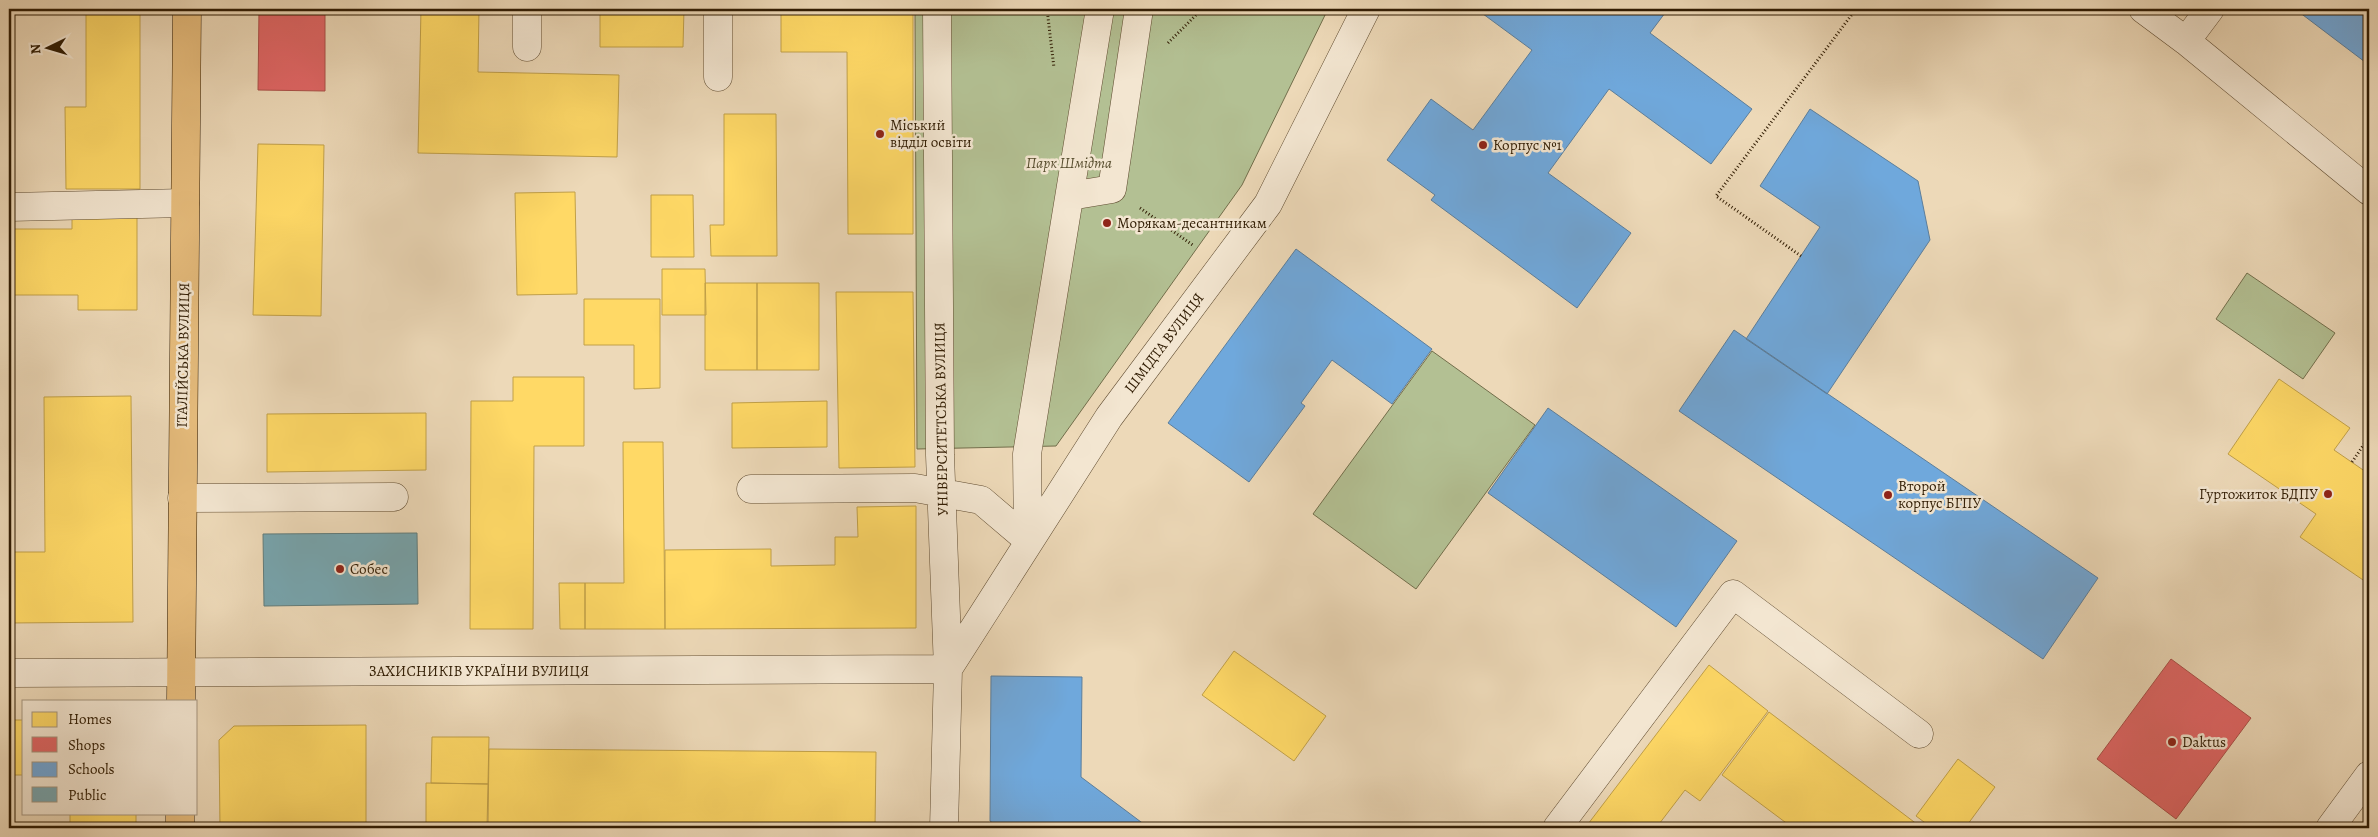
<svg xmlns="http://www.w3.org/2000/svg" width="2378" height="837" font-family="Alegreya,serif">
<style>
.green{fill:#b3c093;stroke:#726e4b}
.homes{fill:#ffd966;stroke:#c1a048}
.shops{fill:#e06666;stroke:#ab5048}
.schools{fill:#6fa8dc;stroke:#5c7e9b}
.public{fill:#76a5af;stroke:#617c7b}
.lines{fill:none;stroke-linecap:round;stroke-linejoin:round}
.minor-casing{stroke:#5f4b30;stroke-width:29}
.major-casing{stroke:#301c03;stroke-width:29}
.path{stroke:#301c03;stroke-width:3;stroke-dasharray:1 2.5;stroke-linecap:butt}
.minor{stroke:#f3e6d1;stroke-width:28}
.major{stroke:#e6bc7c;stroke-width:28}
.poi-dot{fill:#8f2418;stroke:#f3e6d1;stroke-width:2}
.labels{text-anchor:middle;stroke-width:5;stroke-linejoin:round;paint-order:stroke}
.poi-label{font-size:15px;fill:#301c03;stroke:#f3e6d1;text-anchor:start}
.park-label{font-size:15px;font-style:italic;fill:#574d2e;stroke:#f3e6d1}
.street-label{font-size:15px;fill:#301c03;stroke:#f3e6d1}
</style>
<rect width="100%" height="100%" fill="#edd9b8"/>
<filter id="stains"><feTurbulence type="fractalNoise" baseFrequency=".004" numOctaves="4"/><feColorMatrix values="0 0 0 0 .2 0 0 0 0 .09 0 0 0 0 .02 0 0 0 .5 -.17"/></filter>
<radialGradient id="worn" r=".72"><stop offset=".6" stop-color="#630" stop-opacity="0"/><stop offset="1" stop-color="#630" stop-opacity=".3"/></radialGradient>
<!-- green -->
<path class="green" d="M915 9H1328L1242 185 1056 446 917 449Z
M2247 273 2335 333 2303 379 2216 319Z
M1432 351 1535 425 1416 589 1313 514Z"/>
<!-- homes -->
<path class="homes" d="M421 9H479L478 72 619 75 617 157 418 153Z
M600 9H684L683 47H600Z
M781 9H913V234H848L847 52H781Z
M86 12H140V189H66L65 107H86Z
M724 114H776L777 256H711L710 225H724Z
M258 144 324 145 321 316 253 315Z
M575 192 577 294 517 295 515 193Z
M651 195H693L694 257H651Z
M72 215H137V310H78V295H9V229H72Z
M662 269H705L706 315H662Z
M705 283H757V370H705Z
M757 283H819V370H757Z
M836 292H913L915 467 839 468Z
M584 299H660V388L634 389V345H584Z
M513 377H584V446H534L533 629H470L471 401H513Z
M2279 379 2350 428 2334 450 2369 474V584L2300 537 2316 514 2228 454Z
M131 396 133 622 9 623V552H45L44 397Z
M827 401V447L732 448V403Z
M426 413V470L267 472V414Z
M623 442H663L665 629H585V583H624Z
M916 506V628L665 629V550L771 549V566L835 565V537H858L857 507Z
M559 583H585V629H560Z
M1234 651 1326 716 1294 761 1202 695Z
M1709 665 1768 711 1700 801 1685 790 1656 828H1585Z
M1769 712 1922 828H1793L1722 775Z
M9 720H24V775H9Z
M366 725V827L220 828 219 740 234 726Z
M432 737H489L488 784 431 783Z
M489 749 876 752 875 828 488 825Z
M1958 759 1995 787 1965 828H1932L1916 816Z
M426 783 488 784 487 828H426Z
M70 813H136V828H70Z"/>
<!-- shops -->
<path class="shops" d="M259 9H325V91L258 90Z
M2171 659 2251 718 2176 819 2097 759Z"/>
<!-- schools -->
<path class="schools" d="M1481 9H1668L1650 33 1752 109 1711 164 1609 89 1548 173 1631 233 1577 308 1431 200 1435 195 1387 160 1431 99 1473 130 1532 50 1479 11Z
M2295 9H2369V65Z
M1810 109 1918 181 1930 240 1827 394 1746 339 1820 227 1760 186Z
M1296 249 1432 349 1392 404 1332 360 1301 403 1305 406 1249 482 1168 423Z
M1734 330 2098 578 2043 659 1679 411Z
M1548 408 1737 541 1676 627 1488 493Z
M991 676 1082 677 1081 777 1149 828H1000L990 821Z"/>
<!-- public -->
<path class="public" d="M417 533 418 604 264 606 263 534Z"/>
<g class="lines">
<defs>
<path id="minor" d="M527 9V47
M937 9 940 455 948 669 944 828
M2143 9 2186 41 2369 191
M2186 41 2210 9
M718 77V9
M1070 196 1112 189 1139 9
M9 207 185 203
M751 489 915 488 981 500 1028 540
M182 498 394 497
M1028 540 1027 454 1100 9
M948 669 1109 417 1268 204 1366 9
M9 673 948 669
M1557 828 1733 594 1919 734
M2330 828 2369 775"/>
<path id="major" d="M181 701 187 9
M180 828V813"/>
</defs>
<!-- minor casing -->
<use href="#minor" class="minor-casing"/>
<!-- major casing -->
<use href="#major" class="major-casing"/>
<!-- path -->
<path class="path" d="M1047 9 1054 68
M1168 43 1202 9
M1140 208 1194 246
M1801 256 1716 196 1856 9
M2352 462 2369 437"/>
<!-- minor -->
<use href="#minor" class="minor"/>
<!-- major -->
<use href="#major" class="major"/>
</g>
<!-- markers -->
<g class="poi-dot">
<circle cx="880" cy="134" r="5"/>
<circle cx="1483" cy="145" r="5"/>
<circle cx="1107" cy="223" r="5"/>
<circle cx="2328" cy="494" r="5"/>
<circle cx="1888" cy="495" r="5"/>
<circle cx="340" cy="569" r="5"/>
<circle cx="2172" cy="742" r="5"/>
</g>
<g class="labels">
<!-- poi labels -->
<g class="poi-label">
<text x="890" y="130">Міський<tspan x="890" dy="17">відділ освіти</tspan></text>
<text x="1493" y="150">Корпус №1</text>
<text x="1117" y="228">Морякам-десантникам</text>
<text x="1898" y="491">Второй<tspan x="1898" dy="17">корпус БГПУ</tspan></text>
<text x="2318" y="499" text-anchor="end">Гуртожиток БДПУ</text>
<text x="350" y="574">Собес</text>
<text x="2182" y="747">Daktus</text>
</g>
<!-- park labels -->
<g class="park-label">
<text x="1069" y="168">Парк Шмідта</text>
</g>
<!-- street labels -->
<g class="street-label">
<text transform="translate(1164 343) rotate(-53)" y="5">ШМІДТА ВУЛИЦЯ</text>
<text transform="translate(183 355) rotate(-89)" y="5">ІТАЛІЙСЬКА ВУЛИЦЯ</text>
<text transform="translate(941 419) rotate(-91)" y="5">УНІВЕРСИТЕТСЬКА ВУЛИЦЯ</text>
<text x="479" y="676">ЗАХИСНИКІВ УКРАЇНИ ВУЛИЦЯ</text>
</g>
</g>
<!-- margin -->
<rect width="2378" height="837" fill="none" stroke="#edd9b8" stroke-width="30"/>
<rect x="10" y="10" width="2358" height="817" fill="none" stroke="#301c03" stroke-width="2.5"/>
<rect x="15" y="15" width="2348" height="807" fill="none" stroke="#301c03"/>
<!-- legend -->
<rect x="22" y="700" width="175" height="115" fill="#f3e6d1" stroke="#a5957f"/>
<rect x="32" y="712" width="25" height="15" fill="#ffd966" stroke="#a5957f"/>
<text x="68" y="724" font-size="15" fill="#301c03">Homes</text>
<rect x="32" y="737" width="25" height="15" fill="#e06666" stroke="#a5957f"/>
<text x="68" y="750" font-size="15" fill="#301c03">Shops</text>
<rect x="32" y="762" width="25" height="15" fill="#6fa8dc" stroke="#a5957f"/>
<text x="68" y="774" font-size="15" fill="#301c03">Schools</text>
<rect x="32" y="787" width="25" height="15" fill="#76a5af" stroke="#a5957f"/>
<text x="68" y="800" font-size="15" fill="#301c03">Public</text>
<!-- north arrow -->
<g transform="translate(48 48) rotate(265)" stroke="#f3e6d1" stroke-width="4" paint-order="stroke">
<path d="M0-4L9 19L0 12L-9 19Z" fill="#301c03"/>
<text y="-8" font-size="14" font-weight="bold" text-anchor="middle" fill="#301c03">N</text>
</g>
<rect width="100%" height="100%" filter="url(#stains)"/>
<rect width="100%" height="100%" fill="url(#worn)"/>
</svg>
